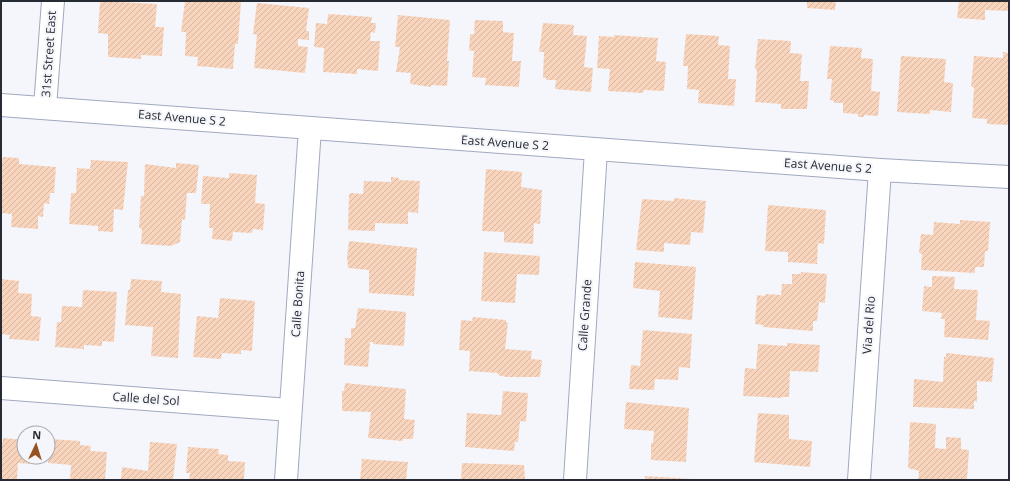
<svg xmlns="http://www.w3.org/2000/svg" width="1010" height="481" font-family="'Open Sans',sans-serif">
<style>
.building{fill:url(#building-hatch)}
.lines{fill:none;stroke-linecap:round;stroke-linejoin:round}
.minor-casing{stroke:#a1a9c0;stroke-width:24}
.minor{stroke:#fff;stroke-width:22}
.labels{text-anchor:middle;stroke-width:4;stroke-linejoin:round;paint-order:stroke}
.street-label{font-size:12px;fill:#272b33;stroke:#f5f6fb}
</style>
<defs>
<pattern id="building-hatch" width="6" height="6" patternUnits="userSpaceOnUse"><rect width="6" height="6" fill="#f9d4bc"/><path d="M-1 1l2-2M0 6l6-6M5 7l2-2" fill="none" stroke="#d5b6a2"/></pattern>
</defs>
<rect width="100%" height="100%" fill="#f5f6fb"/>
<!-- building -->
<path class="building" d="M100 1 157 4 155 27H164L162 56 141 55V59L108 57V34L98 33Z
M185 1H241L238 44H235L233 69 197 66 198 57 185 56 186 32H181Z
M807 1H836L835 10 807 8Z
M959 1H1009V11L985 10V20L957 18Z
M257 3 309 8 306 31H309V40L298 39V46L308 47 305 73 254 68 257 35 253 34Z
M328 14 372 17 371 23H376L375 33 371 32 370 41H380L378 71 357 69V74L323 72 324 48 314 47 316 23 327 24Z
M398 15 450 20 447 61H449L447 86 431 85V87L410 84 411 73 396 72 400 47H395Z
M475 20 503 21V32L514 33 512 61H521L519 87 485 85 486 78 472 77 474 51 469 50 470 34H474Z
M543 23 574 25 573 35 587 36 584 67 593 68 591 92 555 89 556 80H546V78H543L544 52H539Z
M686 34 719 36 718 45 730 46 728 79H736L734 106 698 103 699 90 687 89 688 66H683Z
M614 35 658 38 656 61 666 62 664 91 644 90 643 93 608 91 610 69 597 68 599 36 614 37Z
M758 39 791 41 790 53 802 54 800 81H809L807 109H781V104L755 102 757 70 755 69Z
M830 46 862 48 861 58 873 59 871 91 880 92 878 116 864 115V117H858V114L843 113V103H834V101L830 100 832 79H827Z
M1003 52 1009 53V125L987 124V119L972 118 974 87H971L974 56 1003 58Z
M901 56 946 59 944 82 953 83 951 112 930 110V114L897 112Z
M3 157 19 158V164L56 167 54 193H50L49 204 44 203 43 217 38 216V229L11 227 12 214 1 213V169Z
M91 160 128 162 123 210 114 209 113 232 98 231V226L69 224 71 193H76L77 168 90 169Z
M176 163 199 165 196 193H187L185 220 182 219 180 242 171 246 141 244 142 229 139 228 141 196H144L145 164 176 168Z
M486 169 522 172 521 187 542 190 540 224 534 223 533 244 504 242V232L482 231Z
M229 173 257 175 255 203 265 204 263 230 253 229 252 233 233 232 232 241 212 239 213 228H209L210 204H201L203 176 229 178Z
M391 177 399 178V180L420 181 418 213 408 212V224L375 223V231L348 230 349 194 351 193 363 194 364 181 391 182Z
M674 198 706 201 703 233 691 232 690 245 664 243V252L636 250 642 199 674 201Z
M768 205 826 210 824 244 818 243 817 264 788 262V252L765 251Z
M960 220 990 222 988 251H985L984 267H975V273L921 270 922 254 919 253 921 234 933 235 934 222 960 224Z
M349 241 417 248 414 296 369 293V270L348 268 347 257Z
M484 252 540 256 539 275 517 274 515 303 481 301Z
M635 262 696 267 692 320 658 317 660 291 633 288Z
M801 272 827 274 825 303 819 302 817 321H813V331L763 327V325L755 324 757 295 765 296 766 294 781 295 782 284H792V274H801Z
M932 276 955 277 954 289 978 290 976 320 990 321 988 340 944 337 945 319H941L942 313 922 311 924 286 932 287Z
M1 279 19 281 18 293 32 294 31 316 41 317 39 341 9 339 10 335 1 334Z
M131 279 162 281 161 292 181 294 178 358 151 356 153 327 125 325 128 290H130Z
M83 290 117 292 114 342 102 341V346L84 345V349L55 347 57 322H61L62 306 82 307Z
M220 298 255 301 252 351 241 350V354L222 353 221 359 193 357 197 316 218 318Z
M358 308 406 312 404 346 373 344V342H370L368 367 344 365 345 338H351V328H355Z
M473 317 506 320V322L508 323 505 349 532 351 531 359 542 360 540 377H506L498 375V373L469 371 470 351 459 350 461 320 472 321Z
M643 330 692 334 690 368 679 367 678 380 655 379 654 390 629 389 631 365 640 366Z
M787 343 820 345 818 372 790 371 789 397H781V398L743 396 745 368 756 369 758 344 787 346Z
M946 353 994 358 992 382 977 381V402L974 401V409L913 407 914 379 943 382 944 357H946Z
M345 383 406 389 404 419 415 420 413 439H403V441L368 438 371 412 342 411V391H344Z
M503 391 528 393 526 422 520 421 518 442H515L514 451 465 447 467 413 501 415Z
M626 402 689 408 686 462 651 460V443H653L654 431 624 429Z
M758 413 789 415V439L812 441 810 467 754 462Z
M910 422 936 424 935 448 946 449V437L961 438V449L969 450 967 480H918L919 471 908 468Z
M3 438 24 440V457H31V464L18 463 17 480H1V442H3Z
M50 439 80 441V445L91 446 90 451 107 452 105 480H70L71 465 48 463Z
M150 442 177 444 173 480H121L122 467 148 471Z
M188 447 219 449 218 454 228 455V461L245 462 244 480H189L190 473H186Z
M362 459 408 462 406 480H360Z
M462 463 524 465 525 480H461Z
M645 476 692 479V480H645Z"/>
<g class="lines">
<defs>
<path id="minor" d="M1 105 880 170 1009 177
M45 107 53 1
M1 388 290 410
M286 480 310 128
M575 480 596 150
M859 480 880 170"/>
</defs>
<!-- minor casing -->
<use href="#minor" class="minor-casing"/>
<!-- minor -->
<use href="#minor" class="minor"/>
</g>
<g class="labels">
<!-- street labels -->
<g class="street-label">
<text transform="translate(49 54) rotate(-86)" y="4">31st Street East</text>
<text transform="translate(182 118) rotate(5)" y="4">East Avenue S 2</text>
<text transform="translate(505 143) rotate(4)" y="4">East Avenue S 2</text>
<text transform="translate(828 166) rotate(4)" y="4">East Avenue S 2</text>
<text transform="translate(298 304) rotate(-86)" y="4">Calle Bonita</text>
<text transform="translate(585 315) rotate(-86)" y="4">Calle Grande</text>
<text transform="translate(869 325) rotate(-86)" y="4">Via del Rio</text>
<text transform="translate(146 399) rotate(4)" y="4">Calle del Sol</text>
</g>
</g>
<!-- border -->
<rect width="1010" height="481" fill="none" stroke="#272b33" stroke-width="4"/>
<!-- north arrow -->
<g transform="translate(36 445) rotate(4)"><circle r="19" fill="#f5f6fb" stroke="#a3a5ab"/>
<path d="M0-3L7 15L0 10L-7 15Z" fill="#955322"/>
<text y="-6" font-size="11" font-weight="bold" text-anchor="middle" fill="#272b33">N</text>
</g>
</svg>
